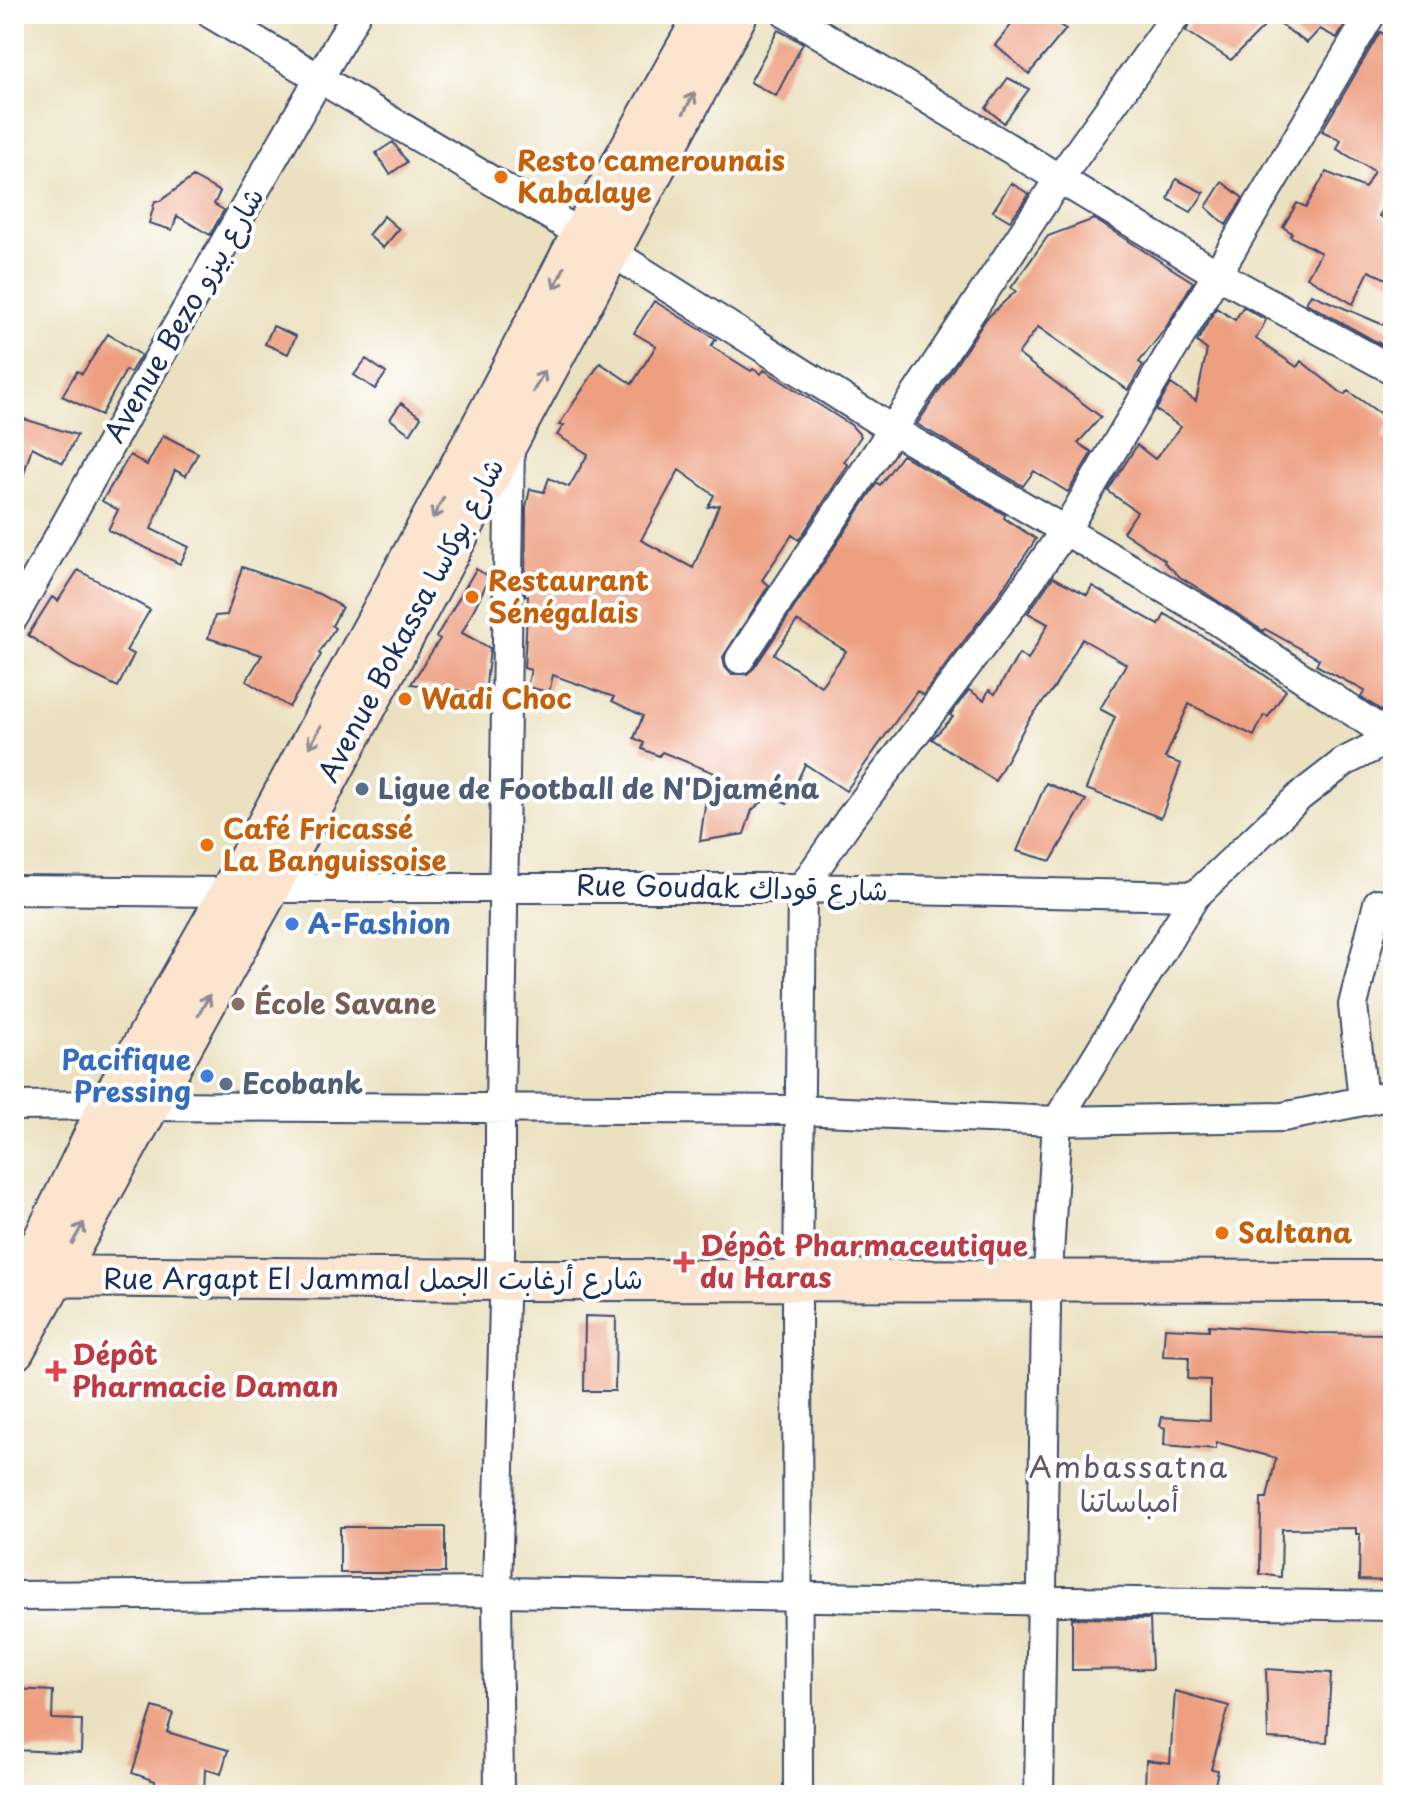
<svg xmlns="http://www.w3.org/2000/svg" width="1407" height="1809" font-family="'Playpen Sans','Playpen Sans Arabic',sans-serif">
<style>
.building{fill:#ed9f80;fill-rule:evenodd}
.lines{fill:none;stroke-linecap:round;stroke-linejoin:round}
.street-casing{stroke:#3a4a6d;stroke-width:32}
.secondary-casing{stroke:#3a4a6d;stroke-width:44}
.street{stroke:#fff;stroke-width:28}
.secondary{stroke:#fbe5cf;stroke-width:40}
.oneway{stroke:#8b8a96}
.food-dot{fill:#e8710a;stroke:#fff;stroke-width:3}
.service-dot{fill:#5c6f8a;stroke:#fff;stroke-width:3}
.shop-dot{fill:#3f7fe0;stroke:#fff;stroke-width:3}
.education-dot{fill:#8d6e63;stroke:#fff;stroke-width:3}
.health-dot{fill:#e0444e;stroke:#fff;stroke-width:3}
.labels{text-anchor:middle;stroke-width:8;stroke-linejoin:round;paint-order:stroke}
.food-label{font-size:28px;font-weight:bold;fill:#c56008;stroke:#fff;text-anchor:start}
.street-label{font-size:28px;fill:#1b2f5e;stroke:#fff}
.service-label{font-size:28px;font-weight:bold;fill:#4e5e75;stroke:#fff;text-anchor:start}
.shop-label{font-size:28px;font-weight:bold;fill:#366cbe;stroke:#fff;text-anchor:start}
.education-label{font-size:28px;font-weight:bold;fill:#785e54;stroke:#fff;text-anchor:start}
.health-label{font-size:28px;font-weight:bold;fill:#be3a42;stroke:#fff;text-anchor:start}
.neighbourhood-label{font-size:30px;letter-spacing:2px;fill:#64566a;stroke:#fff}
</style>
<rect width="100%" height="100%" fill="#fff"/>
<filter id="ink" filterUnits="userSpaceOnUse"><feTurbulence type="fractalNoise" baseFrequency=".0125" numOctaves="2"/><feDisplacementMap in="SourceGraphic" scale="16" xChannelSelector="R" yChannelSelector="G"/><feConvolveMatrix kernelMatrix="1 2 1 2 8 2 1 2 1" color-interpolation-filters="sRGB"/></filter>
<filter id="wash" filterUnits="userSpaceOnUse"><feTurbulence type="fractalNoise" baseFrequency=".006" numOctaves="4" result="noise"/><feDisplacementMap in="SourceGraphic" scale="32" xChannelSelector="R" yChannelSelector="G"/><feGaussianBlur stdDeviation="1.8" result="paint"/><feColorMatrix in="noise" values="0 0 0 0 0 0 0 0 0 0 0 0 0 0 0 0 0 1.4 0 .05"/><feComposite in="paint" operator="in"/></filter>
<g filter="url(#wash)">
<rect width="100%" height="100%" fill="#ebe1c0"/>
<g id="blocks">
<!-- building -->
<path class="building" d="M1020 14H1040L1066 29 1029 74 995 45Z
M1194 14H1344L1350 17 1337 38 1320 29 1307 43 1272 19 1231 60 1186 31Z
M778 30 803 43 776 96 750 82Z
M1380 32 1393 39V136L1384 166 1393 170V181L1379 216 1393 222V282L1369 271 1353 304 1307 277 1321 253 1290 236 1292 233 1283 227 1297 203 1306 207 1326 172 1365 188 1374 171 1337 149 1341 140 1322 131Z
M1008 78 1029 89 1004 123 986 108Z
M393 142 407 162 390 174 376 153Z
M193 177 220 192 214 204 224 210 210 235 177 216 172 230 149 223 155 201H160Z
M1176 179 1204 193 1191 212 1168 199Z
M1222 182 1243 198 1226 225 1206 207Z
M1011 183 1029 194 1010 221 993 211Z
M384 216 399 229 383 248 368 235Z
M1094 219 1193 282 1165 329 1139 362 1143 365 1128 390 1038 327 1018 354 1101 417 1078 443 1092 452 1068 492 1034 471 1023 486 917 424 986 319 1016 291 1011 288 1048 236Z
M1311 294 1393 329V351L1306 303Z
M654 301 716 339 711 346 751 371 753 369 761 374 764 370 851 425 861 436 844 462 848 465 799 540 792 535 762 580 769 585 723 657 725 667 731 674H747L754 668 877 483 880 485 902 455 1005 515 1004 518 1036 539 995 600 923 695 917 691 846 791 805 764 787 804 771 795 752 810 744 834 700 841 706 798 717 774 662 752 659 756 642 749 644 743 634 738 643 716 612 701 614 697 553 675 549 692 527 687 531 670 524 668 528 596H525L526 507 530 489 544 492 549 478 569 487 588 454 557 435 564 425H559L600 363 632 384 656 346 634 333ZM679 470 714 495 708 507 719 505 693 568 641 540ZM797 621 846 651 821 686 774 654Z
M1243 307 1266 320 1256 339 1297 367 1301 361 1344 395 1348 391 1392 422 1382 437 1393 444V718L1361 697 1365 691 1316 665 1319 659 1265 629 1263 631 1198 588 1180 577 1164 562 1165 560 1123 532 1137 512 1108 491 1137 445 1155 459 1181 427 1156 410 1171 384 1196 401 1207 350 1197 342 1216 308 1235 320Z
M273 326 296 336 288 354 265 344Z
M108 334 141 355 130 373 126 370 101 415 62 396 77 371 82 374Z
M366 359 386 373 375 389 354 375Z
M401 403 421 417 410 434 390 419Z
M14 416 77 435 63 463 32 447 19 489 14 488Z
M163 435 198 453 186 476 175 470 151 529 189 547 180 564 108 530 118 510 102 501 130 455 147 465Z
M242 567 319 594 342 607 332 626 335 628 319 653 321 655 289 707 246 681 262 655 208 638 215 616 227 615Z
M476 569 490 577 462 633 490 648 485 694 411 684 440 639 436 637Z
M78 570 150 610 126 651 134 654 118 687 72 665 28 635 52 597 58 601Z
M1053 577 1087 595 1092 586 1159 625 1165 614 1244 661 1286 690 1268 717 1264 715 1254 736 1189 704 1165 758 1181 764 1161 818 1086 789 1115 717 1100 709 1126 664 1082 639 1054 688 1028 721 995 781 932 739 953 717 950 715 969 690 984 700 989 690 995 694 1019 654 1028 660 1048 624 1028 613Z
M1046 783 1086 800 1051 861 1017 851Z
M585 1316 616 1317 615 1391H584Z
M1209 1325 1313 1333 1393 1334V1581L1359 1580 1360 1534H1356V1528L1282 1529 1281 1577 1260 1574 1261 1498H1267L1276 1458 1216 1442V1449L1164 1445 1165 1428 1160 1426 1162 1417 1210 1420V1380L1188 1379 1189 1357 1163 1356 1165 1328 1209 1330Z
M340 1527H445V1573H340Z
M1072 1618 1150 1619 1152 1669 1072 1670Z
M1266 1669 1331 1673 1327 1742 1268 1739Z
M14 1689 53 1691 52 1719 82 1720 81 1753 14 1750Z
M1175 1691 1229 1706 1211 1769 1218 1770 1213 1795H1168L1145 1791 1146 1760 1170 1763Z
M153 1707 173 1713 167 1732 228 1750 221 1774 205 1769 204 1795H155V1781L132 1773Z"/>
</g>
</g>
<g filter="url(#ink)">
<use href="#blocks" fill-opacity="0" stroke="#3a4a6d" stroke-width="2"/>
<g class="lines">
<defs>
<path id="street" d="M211 14 610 251 893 430 1206 613 1391 737
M787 14 1217 274 1393 370
M14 617 153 368 356 14
M740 659 1059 179 1177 14
M269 888H802L1195 896
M14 890 229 892
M1363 1101 1353 1005 1378 903
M14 1106 109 1105
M147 1106 799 1110 1057 1121 1283 1117 1393 1095
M500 1280V1109L510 443
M798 1281 802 888 849 820 1009 610 1066 529 1371 14
M797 1303 798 1795
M14 1596 497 1592 1393 1606
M499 1795 497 1592 504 1300
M1039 1795 1046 1305 1057 1121 1195 896 1299 797 1344 762 1393 737"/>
<path id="secondary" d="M33 1276 500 1280 1393 1281
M25 1278 109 1105 245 866 481 428 581 236 706 14
M14 1350 269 888 737 14"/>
</defs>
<!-- street casing -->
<use href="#street" class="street-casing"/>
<!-- secondary casing -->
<use href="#secondary" class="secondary-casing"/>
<!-- street -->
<use href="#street" class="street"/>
<!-- secondary -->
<use href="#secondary" class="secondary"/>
</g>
<!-- one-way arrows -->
<defs><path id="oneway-shaft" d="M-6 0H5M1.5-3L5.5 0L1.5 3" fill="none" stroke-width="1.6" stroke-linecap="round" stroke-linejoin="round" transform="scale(2)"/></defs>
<g class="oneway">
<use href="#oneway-shaft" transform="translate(689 103) rotate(-62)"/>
<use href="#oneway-shaft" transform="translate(559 278) rotate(117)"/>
<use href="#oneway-shaft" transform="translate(539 381) rotate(-61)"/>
<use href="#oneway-shaft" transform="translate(438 508) rotate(118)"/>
<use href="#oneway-shaft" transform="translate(315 737) rotate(119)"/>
<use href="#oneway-shaft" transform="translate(204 1005) rotate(-61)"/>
<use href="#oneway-shaft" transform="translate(78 1233) rotate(-61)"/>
</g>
</g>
<!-- markers -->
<g class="food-dot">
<circle cx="501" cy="177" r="8"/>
<circle cx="472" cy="597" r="8"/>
<circle cx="405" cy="699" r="8"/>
<circle cx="207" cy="845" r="8"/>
<circle cx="1222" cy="1233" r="8"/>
</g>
<g class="service-dot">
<circle cx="362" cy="789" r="8"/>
<circle cx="226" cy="1084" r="8"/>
</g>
<g class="shop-dot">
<circle cx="292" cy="924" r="8"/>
<circle cx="207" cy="1076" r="8"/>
</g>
<circle class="education-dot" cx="238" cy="1004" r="8"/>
<g class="health-dot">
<path d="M680 1250h8v8h8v8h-8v8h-8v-8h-8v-8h8z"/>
<path d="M52 1359h8v8h8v8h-8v8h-8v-8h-8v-8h8z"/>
</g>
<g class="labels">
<!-- food labels -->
<g class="food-label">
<text x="517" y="171">Resto camerounais<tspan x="517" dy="32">Kabalaye</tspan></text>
<text x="488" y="591">Restaurant<tspan x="488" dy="32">Sénégalais</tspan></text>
<text x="421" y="709">Wadi Choc</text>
<text x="223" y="839">Café Fricassé<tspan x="223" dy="32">La Banguissoise</tspan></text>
<text x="1238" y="1243">Saltana</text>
</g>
<!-- street labels -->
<g class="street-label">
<text transform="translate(184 315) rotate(-60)" y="10">Avenue Bezo شارع بيزو</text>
<text transform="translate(411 620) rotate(-62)" y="10">Avenue Bokassa شارع بوكاسا</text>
<text transform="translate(732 888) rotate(1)" y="10">Rue Goudak شارع قوداك</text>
<text x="373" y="1289">Rue Argapt El Jammal شارع أرغابت الجمل</text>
</g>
<!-- service labels -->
<g class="service-label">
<text x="378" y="799">Ligue de Football de N'Djaména</text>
<text x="242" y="1094">Ecobank</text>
</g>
<!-- shop labels -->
<g class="shop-label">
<text x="308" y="934">A-Fashion</text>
<text x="191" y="1070" text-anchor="end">Pacifique<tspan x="191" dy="32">Pressing</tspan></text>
</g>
<!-- education labels -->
<g class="education-label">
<text x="254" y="1014">École Savane</text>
</g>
<!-- health labels -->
<g class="health-label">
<text x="700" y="1256">Dépôt Pharmaceutique<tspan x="700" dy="32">du Haras</tspan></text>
<text x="72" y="1365">Dépôt<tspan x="72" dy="32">Pharmacie Daman</tspan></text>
</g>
<!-- neighbourhood labels -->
<g class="neighbourhood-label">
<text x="1129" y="1478">Ambassatna<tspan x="1129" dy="34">أمباساتنا</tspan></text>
</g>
</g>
<!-- margin -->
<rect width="1407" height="1809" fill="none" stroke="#fff" stroke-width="48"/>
</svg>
